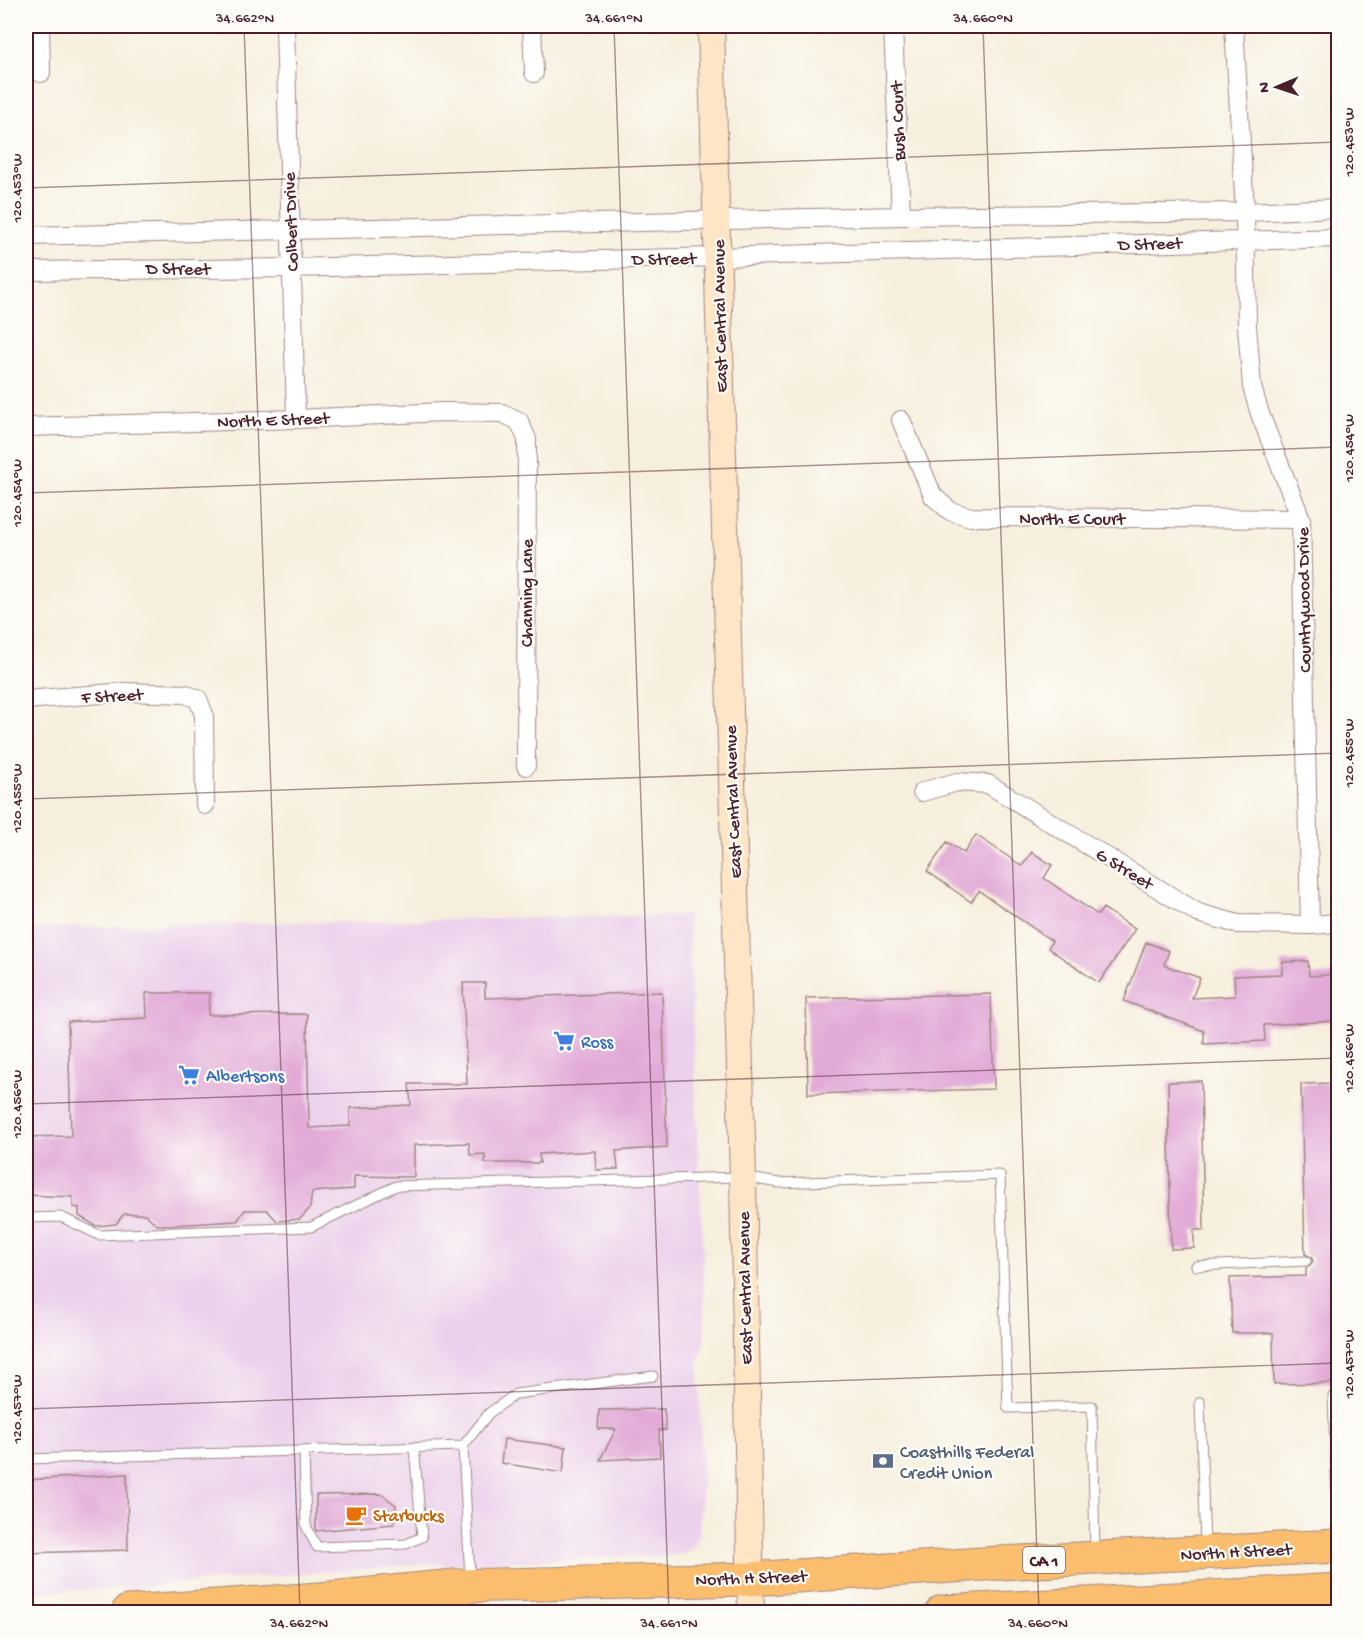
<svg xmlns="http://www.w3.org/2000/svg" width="1364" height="1638" font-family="'Gochi Hand',sans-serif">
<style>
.built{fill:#ebd1eb}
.building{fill:#e2aad7}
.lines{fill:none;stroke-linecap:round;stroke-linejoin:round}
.lane-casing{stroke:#a08784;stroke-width:11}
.street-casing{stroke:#a08784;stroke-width:20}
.secondary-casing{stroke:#a08784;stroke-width:28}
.highway-casing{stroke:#a08784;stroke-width:35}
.path{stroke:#a08784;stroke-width:4;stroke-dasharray:4.5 4.5;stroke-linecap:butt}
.lane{stroke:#fff;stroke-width:9}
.street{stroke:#fff;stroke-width:18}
.secondary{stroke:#fde5c5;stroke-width:26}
.highway{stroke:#fbbe6e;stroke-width:33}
.ticks{fill:none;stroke:#4a1f2b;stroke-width:1.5;stroke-opacity:0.45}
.labels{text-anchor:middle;stroke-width:4.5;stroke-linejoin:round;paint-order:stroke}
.shield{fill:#fdfcf7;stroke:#806168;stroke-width:1.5}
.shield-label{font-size:16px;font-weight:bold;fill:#4a1f2b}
.street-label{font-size:18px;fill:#4a1f2b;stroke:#fdfcf7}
.shop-label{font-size:18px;fill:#366cbe;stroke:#fdfcf7;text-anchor:start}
.service-label{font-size:18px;fill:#4e5e75;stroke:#fdfcf7;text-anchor:start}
.food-label{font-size:18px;fill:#c56008;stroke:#fdfcf7;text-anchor:start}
.neatline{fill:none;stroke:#4a1f2b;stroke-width:2}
.ticks-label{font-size:15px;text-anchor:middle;fill:#4a1f2b}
</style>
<rect width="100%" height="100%" fill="#fdfcf7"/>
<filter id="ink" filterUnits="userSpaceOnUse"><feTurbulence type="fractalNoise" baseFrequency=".0167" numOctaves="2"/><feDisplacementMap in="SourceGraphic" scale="12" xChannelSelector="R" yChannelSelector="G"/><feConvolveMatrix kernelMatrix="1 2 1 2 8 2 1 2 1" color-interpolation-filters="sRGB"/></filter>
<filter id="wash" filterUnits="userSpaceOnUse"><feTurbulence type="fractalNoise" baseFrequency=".008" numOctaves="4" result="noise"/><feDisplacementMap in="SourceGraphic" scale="24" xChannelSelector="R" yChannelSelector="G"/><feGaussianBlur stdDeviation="1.35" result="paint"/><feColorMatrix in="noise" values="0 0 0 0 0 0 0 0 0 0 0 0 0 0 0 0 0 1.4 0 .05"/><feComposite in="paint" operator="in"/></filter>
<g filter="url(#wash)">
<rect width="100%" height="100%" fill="#f6efdd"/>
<!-- built -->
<path class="built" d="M688 915 703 1256 705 1339 699 1361 702 1477 699 1537 693 1548 679 1555 399 1566 107 1589 26 1592V928Z"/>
<g id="blocks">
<!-- building -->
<path class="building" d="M976 835 1022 866 1032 852 1052 865 1044 878 1098 915 1103 908 1135 929 1099 983 1048 948 1052 941 979 891 971 902 927 871 947 842 964 853Z
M1146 942 1169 951 1164 965 1200 978 1192 998 1235 996 1234 976 1282 974V962L1308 961 1309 976 1337 974 1338 1021 1264 1025 1265 1041 1204 1044V1031L1124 1001Z
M463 983H485V998L662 992 667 1147 616 1151 618 1169 596 1170 595 1151 539 1154 540 1163H485V1154L470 1155 469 1143 414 1145V1177L354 1176V1189L312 1192 310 1208 300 1219 277 1221 267 1210H245L237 1221 173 1225H157L145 1214H124L116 1224 96 1226 79 1216V1208L73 1207V1197L26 1195V1137L71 1136 68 1022 147 1018 146 993H210L208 1015 307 1014 309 1128 350 1126V1108L411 1105 409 1084H467Z
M991 994 994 1089 808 1094 806 998Z
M1201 1081 1204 1230H1194V1248L1171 1249 1168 1082Z
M1338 1083V1383L1274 1384 1273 1333H1232L1230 1278 1306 1276V1268L1310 1266 1313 1261 1311 1257 1305 1254 1301 1084Z
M664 1409 666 1430H659L660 1457 600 1460 616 1429H598L599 1410Z
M504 1439 566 1447 563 1473 501 1463Z
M127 1474 128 1550 26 1553V1480Z
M381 1494 396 1505 394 1524 316 1531V1495Z"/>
</g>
</g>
<g filter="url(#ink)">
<use href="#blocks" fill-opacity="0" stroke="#a08784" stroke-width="1.5"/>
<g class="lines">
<defs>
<path id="lane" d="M26 1218 61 1217 99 1235 311 1227 396 1186 743 1177 779 1183 1000 1175 1008 1408 1092 1406 1095 1552
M1196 1266 1306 1261
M1333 1396 1338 1528
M1200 1402 1205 1547
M304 1451 306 1526 317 1547 406 1544 422 1537 414 1447
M26 1459 463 1446
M470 1579 463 1446 489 1413 516 1394 653 1376"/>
<path id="street" d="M40 26 41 73
M285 26 296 419
M532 26 534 73
M893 26 901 216
M1234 26 1245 212 1247 326 1252 387 1260 414 1301 519 1310 925
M26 236 901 216 1245 212 1338 208
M26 271 291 268 717 257 1338 238
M901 420 933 496 950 511 971 517 1301 519
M26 427 296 419 444 412 502 413 519 421 527 439 526 766
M26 700 126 692 185 694 198 699 204 715 205 805
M922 792 957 782 988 784 1198 913 1238 924 1310 925 1338 923"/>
<path id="secondary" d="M711 26 743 1177 751 1612"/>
<path id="highway" d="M128 1612 320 1599 454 1586 749 1579 999 1563 1338 1546
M942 1612 1338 1590"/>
</defs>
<!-- lane casing -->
<use href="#lane" class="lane-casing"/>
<!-- street casing -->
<use href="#street" class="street-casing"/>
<!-- secondary casing -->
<use href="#secondary" class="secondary-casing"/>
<!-- highway casing -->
<use href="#highway" class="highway-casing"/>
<!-- path -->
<path class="path" d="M26 1591H31"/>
<!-- lane -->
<use href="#lane" class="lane"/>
<!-- street -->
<use href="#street" class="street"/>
<!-- secondary -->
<use href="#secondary" class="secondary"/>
<!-- highway -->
<use href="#highway" class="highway"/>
</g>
</g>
<!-- ticks -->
<path class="ticks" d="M244 26 300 1612M614 26 669 1612M983 26 1039 1612M26 188 1338 142M26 493 1338 447M26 799 1338 753M26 1104 1338 1058M26 1409 1338 1363"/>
<!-- icons -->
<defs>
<symbol id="supermarket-bare" viewBox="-9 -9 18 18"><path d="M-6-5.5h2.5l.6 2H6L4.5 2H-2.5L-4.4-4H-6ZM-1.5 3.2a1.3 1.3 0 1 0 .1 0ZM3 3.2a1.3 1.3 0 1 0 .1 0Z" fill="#3f7fe0" stroke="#fdfcf7" stroke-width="2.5" paint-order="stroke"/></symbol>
<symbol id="bank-bare" viewBox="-9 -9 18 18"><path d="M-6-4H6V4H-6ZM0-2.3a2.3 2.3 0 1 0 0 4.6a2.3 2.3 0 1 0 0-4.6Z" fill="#5c6f8a" stroke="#fdfcf7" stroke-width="2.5" paint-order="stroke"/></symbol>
<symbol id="cafe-bare" viewBox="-9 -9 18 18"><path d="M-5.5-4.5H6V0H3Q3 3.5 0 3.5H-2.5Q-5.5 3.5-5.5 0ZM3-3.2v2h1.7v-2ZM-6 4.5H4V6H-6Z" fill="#e8710a" stroke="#fdfcf7" stroke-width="2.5" paint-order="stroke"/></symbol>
</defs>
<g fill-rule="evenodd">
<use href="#supermarket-bare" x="549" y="1026" width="30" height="30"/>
<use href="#supermarket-bare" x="174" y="1060" width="30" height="30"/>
<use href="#bank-bare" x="868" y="1446" width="30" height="30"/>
<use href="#cafe-bare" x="341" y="1500" width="30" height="30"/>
</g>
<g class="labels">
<!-- shield labels -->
<rect class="shield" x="1023" y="1547" width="42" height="26" rx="4.5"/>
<g class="shield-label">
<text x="1044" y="1566">CA 1</text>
</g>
<!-- street labels -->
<g class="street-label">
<text transform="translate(897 121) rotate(-92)" y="6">Bush Court</text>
<text transform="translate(290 222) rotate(-92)" y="6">Colbert Drive</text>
<text transform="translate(1150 243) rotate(-2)" y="6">D Street</text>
<text transform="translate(664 258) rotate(-1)" y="6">D Street</text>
<text x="178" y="274">D Street</text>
<text transform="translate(719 316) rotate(-91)" y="6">East Central Avenue</text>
<text transform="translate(273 419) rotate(-2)" y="6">North E Street</text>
<text x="1072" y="524">North E Court</text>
<text transform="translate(526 593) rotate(-90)" y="6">Channing Lane</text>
<text transform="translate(1303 600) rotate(-91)" y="6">Countrywood Drive</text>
<text transform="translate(112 695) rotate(-3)" y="6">F Street</text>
<text transform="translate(732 802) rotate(-92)" y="6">East Central Avenue</text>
<text transform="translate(1125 868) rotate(31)" y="6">G Street</text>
<text transform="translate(744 1288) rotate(-91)" y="6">East Central Avenue</text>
<text transform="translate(1236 1551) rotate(-3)" y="6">North H Street</text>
<text transform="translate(751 1577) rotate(-2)" y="6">North H Street</text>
</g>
<!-- shop labels -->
<g class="shop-label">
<text x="581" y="1047">Ross</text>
<text x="206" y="1081">Albertsons</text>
</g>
<!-- service labels -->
<g class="service-label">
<text x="900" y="1457">Coasthills Federal<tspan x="900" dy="21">Credit Union</tspan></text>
</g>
<!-- food labels -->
<g class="food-label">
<text x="373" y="1521">Starbucks</text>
</g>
</g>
<!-- margin -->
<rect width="1364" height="1638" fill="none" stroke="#fdfcf7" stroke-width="66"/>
<!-- north arrow -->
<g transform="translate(1277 87) rotate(268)" stroke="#fdfcf7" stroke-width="4.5" paint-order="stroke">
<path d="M0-4.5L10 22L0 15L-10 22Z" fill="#4a1f2b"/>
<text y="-9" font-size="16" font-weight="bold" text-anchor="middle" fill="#4a1f2b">N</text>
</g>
<rect x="33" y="33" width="1298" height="1572" class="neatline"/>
<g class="ticks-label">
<text x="245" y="22">34.662°N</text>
<text x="614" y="22">34.661°N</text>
<text x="983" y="22">34.660°N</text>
<text transform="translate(1348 142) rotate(-90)" y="5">120.453°W</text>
<text transform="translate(16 188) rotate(-90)" y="5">120.453°W</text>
<text transform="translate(1348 448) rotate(-90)" y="5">120.454°W</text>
<text transform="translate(16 493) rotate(-90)" y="5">120.454°W</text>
<text transform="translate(1348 753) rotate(-90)" y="5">120.455°W</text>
<text transform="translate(16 798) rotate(-90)" y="5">120.455°W</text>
<text transform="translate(1348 1058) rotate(-90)" y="5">120.456°W</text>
<text transform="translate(16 1104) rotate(-90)" y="5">120.456°W</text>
<text transform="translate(1348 1364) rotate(-90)" y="5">120.457°W</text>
<text transform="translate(16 1409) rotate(-90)" y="5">120.457°W</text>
<text x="299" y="1627">34.662°N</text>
<text x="669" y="1627">34.661°N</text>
<text x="1038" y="1627">34.660°N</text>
</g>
</svg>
